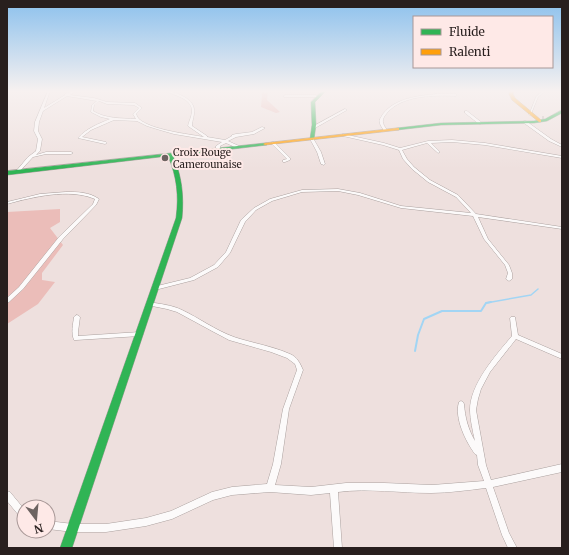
<svg xmlns="http://www.w3.org/2000/svg" width="569" height="555" font-family="Merriweather,serif">
<style>
.green{fill:#ebbdb9}
.lines{fill:none;stroke-linecap:round;stroke-linejoin:round}
.stream-far1{stroke:#a2d5f4;stroke-width:1.5}
.stream{stroke:#a2d5f4;stroke-width:2}
.secondary-tunnel{stroke:#c6b9b8;stroke-width:4;stroke-dasharray:4 2;stroke-linecap:butt}
.street-casing{stroke:#aba19f;stroke-width:1}
.fast-casing{stroke:#aba19f;stroke-width:1}
.slow-casing{stroke:#aba19f;stroke-width:1}
.street{fill:#fcfafa;fill-rule:evenodd}
.fast{fill:#30b455;fill-rule:evenodd}
.slow{fill:#ff9f0a;fill-rule:evenodd}
.poi-dot{fill:#6d6361;stroke:#fee9e7;stroke-width:1.5}
.labels{text-anchor:middle;stroke-width:4;stroke-linejoin:round;paint-order:stroke}
.far-poi-label{font-size:10px;fill:#281f1e;stroke:#fee9e7;text-anchor:start}
</style>
<rect width="100%" height="100%" fill="#eee0de"/>
<!-- green -->
<path class="green" d="M260 91H268L267 100 280 112 276 113 261 107 262 95Z
M60 209V222L50 228 63 245 42 273V280L55 282 38 304 7 324V212Z"/>
<g class="lines">
<!-- stream-far1 -->
<path class="stream-far1" d="M486 303 531 295 538 289"/>
<!-- stream -->
<path class="stream" d="M415 351 418 335 424 319 442 311H481L486 303 491 302"/>
<!-- secondary-tunnel -->
<path class="secondary-tunnel" d="M542 118H544"/>
<defs>
<path id="street" d="M7 91H9L7 93Z
M48 91H50L44 108 65 95V94L72 91H75L70 95 94 98 107 102 135 103 142 108 136 114C137 116 138 118 139 119 151 130 188 134 204 137L188 126C189 121 192 116 192 110 191 98 173 95 165 91 174 91 193 98 194 109 195 115 192 120 192 126L207 136V137L225 140 232 136V135L236 134 252 132 262 127 265 128 254 134 236 137 228 141 239 146V148H237L226 143 220 146V149L218 150 216 149V146L222 142 174 134 160 130 147 126 137 121 114 120 91 130 82 137 106 142 107 143 105 144 78 138C87 128 98 124 110 119L101 117 91 112 92 105 97 101 67 96 43 111 39 122 38 131 42 139 40 151 36 155 46 152H71L73 153 71 154H46L33 157 19 172H17V170L28 157 36 151 38 139 34 131 35 122ZM99 101 107 104 134 105 139 108 133 114 136 119C121 118 106 119 93 111L94 105Z
M542 91H545L538 97 531 114 529 115 536 97Z
M436 94H456L457 95 456 96C434 95 402 95 387 113 381 120 382 123 387 130L386 131H384C382 127 378 123 380 119 380 119 383 114 383 114 395 98 418 96 436 94Z
M285 95H316L317 96 316 97H284V96Z
M345 109 347 110 315 128 312 127Z
M465 111H467L481 122V124H479L465 113Z
M524 121H526L551 139 562 145V147L549 141 524 123Z
M343 134 384 143 400 148 428 141 452 140 485 143 562 156V158L485 145 452 142 431 143 440 152 438 153 427 143 402 150 407 159 414 167 430 180 458 195 476 214 562 227V229L478 217 488 239 509 265 512 273V279L509 281 506 279 508 273 505 265 484 239 473 216 401 208 358 195 338 191 302 192 272 201 256 210 245 222 230 253 218 267 194 280 155 290 153 289 152 288 153 287 190 278 214 265 226 252 241 220 254 208 270 199 302 190 338 189 360 193 401 206 471 213 456 197 428 182 412 169 403 159 399 150 383 145 343 136Z
M311 138H313L321 152 325 164 324 165 321 164 317 152 310 139Z
M272 142H274L290 158V160L285 162H283V160L287 159 272 144Z
M66 192C78 192 89 192 99 199L96 205 63 239 23 289 9 302 7 303V298L19 287 59 237 93 204 95 199C69 188 33 197 7 204V202L40 194Z
M149 302C160 304 172 305 182 310 199 318 215 330 234 337 252 343 272 346 290 354 297 357 300 363 303 370L289 409 281 464 275 485 311 487 346 483H384L432 485 484 481 478 465 477 455 475 454C466 442 454 418 459 402L461 401 463 402 464 404C465 417 468 429 475 441 473 432 470 419 470 410 470 384 496 355 512 336L510 318 511 317H515L518 335 562 354V359L516 339 490 372 481 389 478 399 476 410 486 465 491 480 562 464V472L493 487 509 533 517 548H508L502 535 486 488C468 490 448 493 431 493 400 493 369 488 338 492L342 548H334L330 493 311 495 270 492 232 495 213 500 172 519 146 526 106 532H73L48 529V521L73 524H106L146 518 171 511 212 492 232 487 267 484 273 464 283 409 297 370 295 364 287 358 271 352 229 340 212 331 177 312 167 309 147 305 146 304 147 303Z
M77 315 79 316 80 317 78 332V336L140 332H142L143 334 142 336H140L76 340H74C71 332 73 325 74 317L75 316Z
M7 491 10 492 24 509V519L21 518 7 501Z"/>
<path id="fast" d="M322 91H326L315 102 316 125 314 139 312 140 310 139 312 125 311 102Z
M562 110V113L547 121 534 123 441 125 397 130 395 129 397 128 441 123 534 121 545 119Z
M265 143H267V145L173 156C182 176 184 196 182 218L72 548H60L176 218C179 196 177 177 168 156L7 175V171Z"/>
<path id="slow" d="M510 91H514L513 94 515 98 541 120V122H539L512 100 509 94Z
M397 128H399V130L265 145 263 144 265 143Z"/>
</defs>
<!-- street casing -->
<use href="#street" class="street-casing"/>
<!-- fast casing -->
<use href="#fast" class="fast-casing"/>
<!-- slow casing -->
<use href="#slow" class="slow-casing"/>
<!-- street -->
<use href="#street" class="street"/>
<!-- fast -->
<use href="#fast" class="fast"/>
<!-- slow -->
<use href="#slow" class="slow"/>
</g>
<!-- sky -->
<linearGradient id="sky" x2="0" y2="1"><stop stop-color="#8cc1ed"/><stop offset="0.54" stop-color="#f7f1f0"/><stop offset="1" stop-color="#f7f1f0" stop-opacity="0"/></linearGradient>
<rect width="569" height="169" fill="url(#sky)"/>
<!-- markers -->
<circle class="poi-dot" cx="165" cy="158" r="4"/>
<g class="labels">
<!-- far-poi labels -->
<g class="far-poi-label">
<text x="173" y="156">Croix Rouge<tspan x="173" dy="12">Camerounaise</tspan></text>
</g>
</g>
<!-- border -->
<rect width="569" height="555" fill="none" stroke="#281f1e" stroke-width="16"/>
<!-- legend -->
<rect x="413" y="16" width="140" height="52" fill="#fee9e7" stroke="#a89897"/>
<rect x="421" y="29" width="20" height="6" fill="#30b455" stroke="#a89897"/>
<text x="449" y="36" font-size="12" fill="#281f1e">Fluide</text>
<rect x="421" y="49" width="20" height="6" fill="#ff9f0a" stroke="#a89897"/>
<text x="449" y="56" font-size="12" fill="#281f1e">Ralenti</text>
<!-- north arrow -->
<g transform="translate(36 519) rotate(164)"><circle r="19" fill="#fee9e7" stroke="#a89897"/>
<path d="M0-3L7 15L0 10L-7 15Z" fill="#6d6361"/>
<text y="-6" font-size="11" font-weight="bold" text-anchor="middle" fill="#281f1e">N</text>
</g>
</svg>
